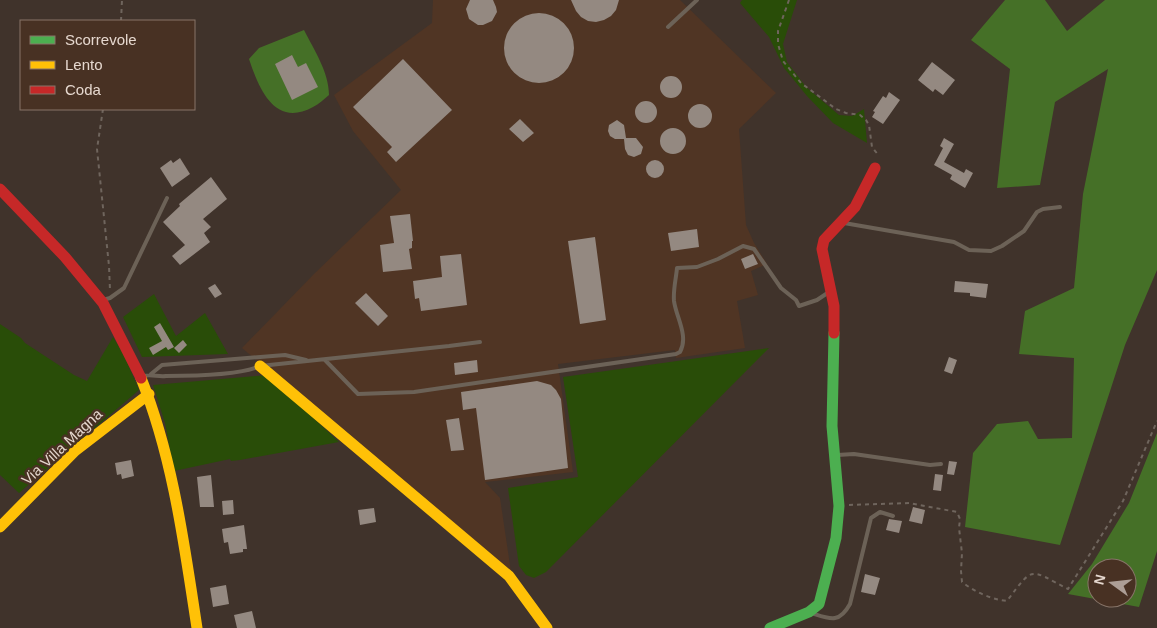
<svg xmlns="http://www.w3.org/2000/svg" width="1157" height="628" font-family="Arial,sans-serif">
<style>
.built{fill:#503524}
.green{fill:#294d08}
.forest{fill:#457027;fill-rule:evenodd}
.building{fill:#948981}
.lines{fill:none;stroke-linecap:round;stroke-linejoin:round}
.path{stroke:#6f655d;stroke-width:2;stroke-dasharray:4 4;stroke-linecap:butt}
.lane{stroke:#6c6257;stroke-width:4}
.fast{stroke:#4caf50;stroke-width:11}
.slow{stroke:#ffc107;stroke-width:11}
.jam{stroke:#c62828;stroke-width:11}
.labels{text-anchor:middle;stroke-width:5;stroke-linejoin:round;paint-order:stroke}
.street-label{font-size:15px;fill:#e6d8cf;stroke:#483123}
</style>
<rect width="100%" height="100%" fill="#40332b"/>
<!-- built -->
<path class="built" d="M433 0H680L776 93 739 129 746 225 754 243 767 264 751 271 758 295 737 301 745 348 676 358 675 350 558 364 573 472 485 482 500 498 511 572 242 348 314 274 401 190 353 131 334 95 432 23Z"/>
<!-- green -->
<path class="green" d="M742 0H797L783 44 787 62 806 87 839 115 852 116 864 109 867 143 833 123 807 96 784 68 769 37 740 3Z
M154 294 176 336 205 313 228 354 142 357 123 317Z
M0 324 21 338 25 343 74 375 87 381 113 337 124 355 139 390 19 493 0 475Z
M769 348 546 572 534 578 526 575 519 566 508 488 578 477 563 377Z
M268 375 339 442 240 460 231 461 230 459 174 471 165 423 153 385Z"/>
<!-- forest -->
<path class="forest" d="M1005 0H1045L1067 31 1105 0H1157V270L1125 345 1060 545 965 527 973 453 997 424 1028 421 1038 439 1072 438 1074 358 1019 354 1025 311 1074 288 1083 194 1108 69 1055 102 1040 185 997 188 1010 69 971 40Z
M304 30C314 50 329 72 329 95 324 99 319 104 313 107 275 128 259 89 249 59L259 48Z
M1157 433V551L1139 607 1068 594 1092 564 1129 503ZM1097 568H1127V598H1097Z"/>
<!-- building -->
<path class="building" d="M470 0H493L496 7 497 12 492 21 483 25H478L469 19 466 9Z
M571 0H619L616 10 611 16 604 20 596 22 588 21 581 17 576 11Z
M504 48a35 35 0 1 1 70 0a35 35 0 1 1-70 0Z
M292 55 298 67 306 63 318 87 292 100 275 64Z
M403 59 452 110 396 162 387 152 392 147 353 107Z
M932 62 955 80 943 95 935 89 933 92 918 80Z
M660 87a11 11 0 1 1 22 0a11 11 0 1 1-22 0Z
M889 92 900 100 883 124 872 117 875 112 873 111 883 96 886 98Z
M635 112a11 11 0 1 1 22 0a11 11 0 1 1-22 0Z
M688 116a12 12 0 1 1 24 0a12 12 0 1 1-24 0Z
M520 119 534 133 523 142 509 129Z
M617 120 624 125 626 138H636L643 147 641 154 634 157 628 155 625 149 624 139H615L610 136 608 131 609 125Z
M660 141a13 13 0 1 1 26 0a13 13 0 1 1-26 0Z
M944 138 954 144 944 162 964 173 966 169 973 173 965 188 950 179 952 175 934 165 943 148 940 146Z
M180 158 190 174 172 187 160 168 171 160 173 163Z
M646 169a9 9 0 1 1 18 0a9 9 0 1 1-18 0Z
M211 177 227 199 203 219 211 227 204 233 210 242 180 265 172 256 185 245 163 222 180 206 179 204Z
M410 214 413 241H412V248L409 249 412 269 383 272 380 245 394 243 390 216Z
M697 229 699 247 671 251 668 233Z
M595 237 606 320 580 324 568 241Z
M461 254 467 305 421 311 419 298 415 299 413 281 442 277 440 256Z
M753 254 758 264 745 269 741 259Z
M955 281 988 284 986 298 970 296V293L954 292Z
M215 284 222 294 215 298 208 288Z
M366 293 388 316 378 326 355 303Z
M160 323 174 347 168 350 166 347 153 355 149 348 162 341 154 327Z
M183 340 187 345 179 353 174 348Z
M949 357 957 360 952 374 944 371Z
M477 360 478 372 455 375 454 363Z
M537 381 551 385 556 390 561 399 568 468 485 480 476 408 463 410 461 392Z
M459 418 464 450 451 451 446 420Z
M131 460 134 476 122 479 121 474 117 475 115 463Z
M949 461 957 462 954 475 947 474Z
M935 474 943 475 941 491 933 490Z
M211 475 214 507H200L197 477Z
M233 500 234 514 223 515 222 501Z
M913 507 925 510 922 524 909 521Z
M374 508 376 522 360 525 358 510Z
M889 519 902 521 899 533 886 530Z
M244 525 247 549H243V552L230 554 228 542 224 543 222 529Z
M865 574 880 578 875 595 861 592Z
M226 585 229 604 213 607 210 588Z
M252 611 256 628H237L234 615Z"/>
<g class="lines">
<!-- path -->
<path class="path" d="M789 0 778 31V44L783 61 801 83 836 109 846 113 860 115 866 120 869 125 872 147 879 156
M121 21 122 0
M103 109 97 149 109 266 110 290
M849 505 909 503 957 512 960 519 959 528 962 553 961 571 962 582C975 592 990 599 1007 601 1034 565 1029 569 1068 589L1123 501 1157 421"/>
<!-- lane -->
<path class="lane" d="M668 27 697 0
M844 223 954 242 969 250 991 251 1002 246 1024 231 1037 212 1043 209 1060 207
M103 300 110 298 124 288 167 198
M325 360 358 394 414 392 676 354 680 352C689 336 676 317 674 301 673 290 676 279 677 268L697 267 718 259 743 246 754 249 781 288 796 300 799 306 817 300 829 292
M151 374 162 365 285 355 306 360
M143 376C151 374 158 377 166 376 189 376 241 375 260 366L449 346 480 342
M837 455 854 454 930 465 941 464
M811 613C830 619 839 624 850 604L871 518 880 512 893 516"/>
<!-- fast -->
<path class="fast" d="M770 628 809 612 819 604 836 538 839 506 832 426 834 333"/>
<!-- slow -->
<path class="slow" d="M260 366 509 576 547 628
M141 378C173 458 184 543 197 628
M0 527 75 451 149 394"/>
<!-- jam -->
<path class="jam" d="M0 189 65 257 103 303 141 378
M834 333V306L822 249 824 240 855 207 875 168"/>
</g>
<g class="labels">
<!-- street labels -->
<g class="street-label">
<text transform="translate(62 447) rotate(-43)" y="5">Via Villa Magna</text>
</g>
</g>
<!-- legend -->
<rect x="20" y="20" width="175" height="90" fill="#483123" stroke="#877468"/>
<rect x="30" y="36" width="25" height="8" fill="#4caf50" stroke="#877468"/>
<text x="65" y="45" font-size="15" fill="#e6d8cf">Scorrevole</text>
<rect x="30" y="61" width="25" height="8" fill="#ffc107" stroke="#877468"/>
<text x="65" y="70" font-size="15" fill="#e6d8cf">Lento</text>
<rect x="30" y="86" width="25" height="8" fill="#c62828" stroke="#877468"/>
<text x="65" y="95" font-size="15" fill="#e6d8cf">Coda</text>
<!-- north arrow -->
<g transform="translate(1112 583) rotate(285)"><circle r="24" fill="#483123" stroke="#877468"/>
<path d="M0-4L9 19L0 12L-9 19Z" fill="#ac9e96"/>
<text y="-8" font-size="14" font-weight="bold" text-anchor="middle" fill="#e6d8cf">N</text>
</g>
</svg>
